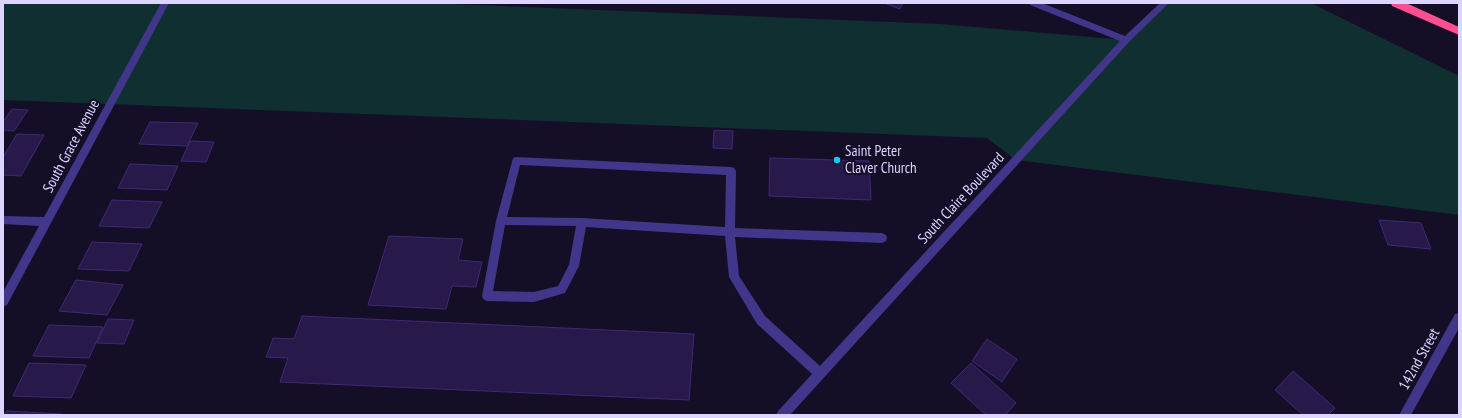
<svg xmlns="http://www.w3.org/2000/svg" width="1462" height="418" font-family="'PT Sans Narrow',sans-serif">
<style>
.green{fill:#102f31}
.building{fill:#271949;stroke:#402976}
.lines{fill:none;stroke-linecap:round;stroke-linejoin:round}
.minor{fill:#413689;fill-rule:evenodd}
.highway{fill:#ff4f92;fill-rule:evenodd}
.poi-dot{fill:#0cf;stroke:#150e27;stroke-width:1.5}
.labels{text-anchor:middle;stroke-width:4;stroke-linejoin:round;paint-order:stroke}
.street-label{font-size:15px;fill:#ddd4ff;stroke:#150e27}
.poi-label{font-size:15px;fill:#ddd4ff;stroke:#150e27;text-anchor:start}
</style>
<rect width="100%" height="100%" fill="#150e27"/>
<!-- green -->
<path class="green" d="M3 3H429L940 24 1126 40 1165 3H1311L1459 76V215L1016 160 987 138 3 100Z"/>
<!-- building -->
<path class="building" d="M884 3H903L900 9Z
M12 109 28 110 14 131 3 130V122Z
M150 122 198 123 187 146 139 144Z
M714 130 733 131 732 149 713 148Z
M17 134 44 135 21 176 3 175V157Z
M190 141 214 142 206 162 181 161Z
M770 158 869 161 871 200 769 196Z
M130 164 178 166 167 190 118 188Z
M112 200 162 202 149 228 99 226Z
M1379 220 1421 223 1431 249 1388 245Z
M389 236 463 239 458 260 482 262 476 287 452 286 446 309 368 305Z
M92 242 142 244 129 271 78 269Z
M76 280 123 285 107 315 59 311Z
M302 316 694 334 689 400 280 382 288 358 266 357 273 338 294 339Z
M108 319 134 320 124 344 97 343Z
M49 325 103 327 89 358 33 356Z
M987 339 1017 359 1002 382 972 361Z
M29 363 86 365 71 398 13 396Z
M971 363 1016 403 1005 415H986L951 383Z
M1293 371 1335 408 1328 415H1303L1275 390Z
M7 411 62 414V415H4Z"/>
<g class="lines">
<!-- minor -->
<path class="minor" d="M161 3H169L7 305 3 307V292L39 226 3 224V216L44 217Z
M1029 3H1042L1125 36 1160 3H1169L1129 42 790 415H776L778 411 812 374 757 324 729 277 725 236 586 227 579 266 565 293 534 302 487 301 483 299 482 296 496 221 513 158 516 157 731 167 734 168 736 171 735 228 882 233 886 235 887 238 886 241 882 243 735 237 739 276 765 316 820 366 1120 41 1030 5ZM520 165 726 175 725 227 582 218 507 217ZM505 225 576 226 569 265 558 286 534 292 493 291Z
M1459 313V328L1411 415H1399L1455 314Z"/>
<!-- highway -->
<path class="highway" d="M1391 3H1406L1459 27V35L1392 6Z"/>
</g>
<!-- markers -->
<circle class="poi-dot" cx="837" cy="160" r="4"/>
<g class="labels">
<!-- street labels -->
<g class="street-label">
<text transform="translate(71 146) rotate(-62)" y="5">South Grace Avenue</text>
<text transform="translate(961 198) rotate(-47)" y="5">South Claire Boulevard</text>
<text transform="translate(1419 359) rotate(-61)" y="5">142nd Street</text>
</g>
<!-- poi labels -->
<g class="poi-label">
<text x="845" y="156">Saint Peter<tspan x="845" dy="17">Claver Church</tspan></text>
</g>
</g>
<!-- border -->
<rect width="1462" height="418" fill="none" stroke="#ddd4ff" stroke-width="8"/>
</svg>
